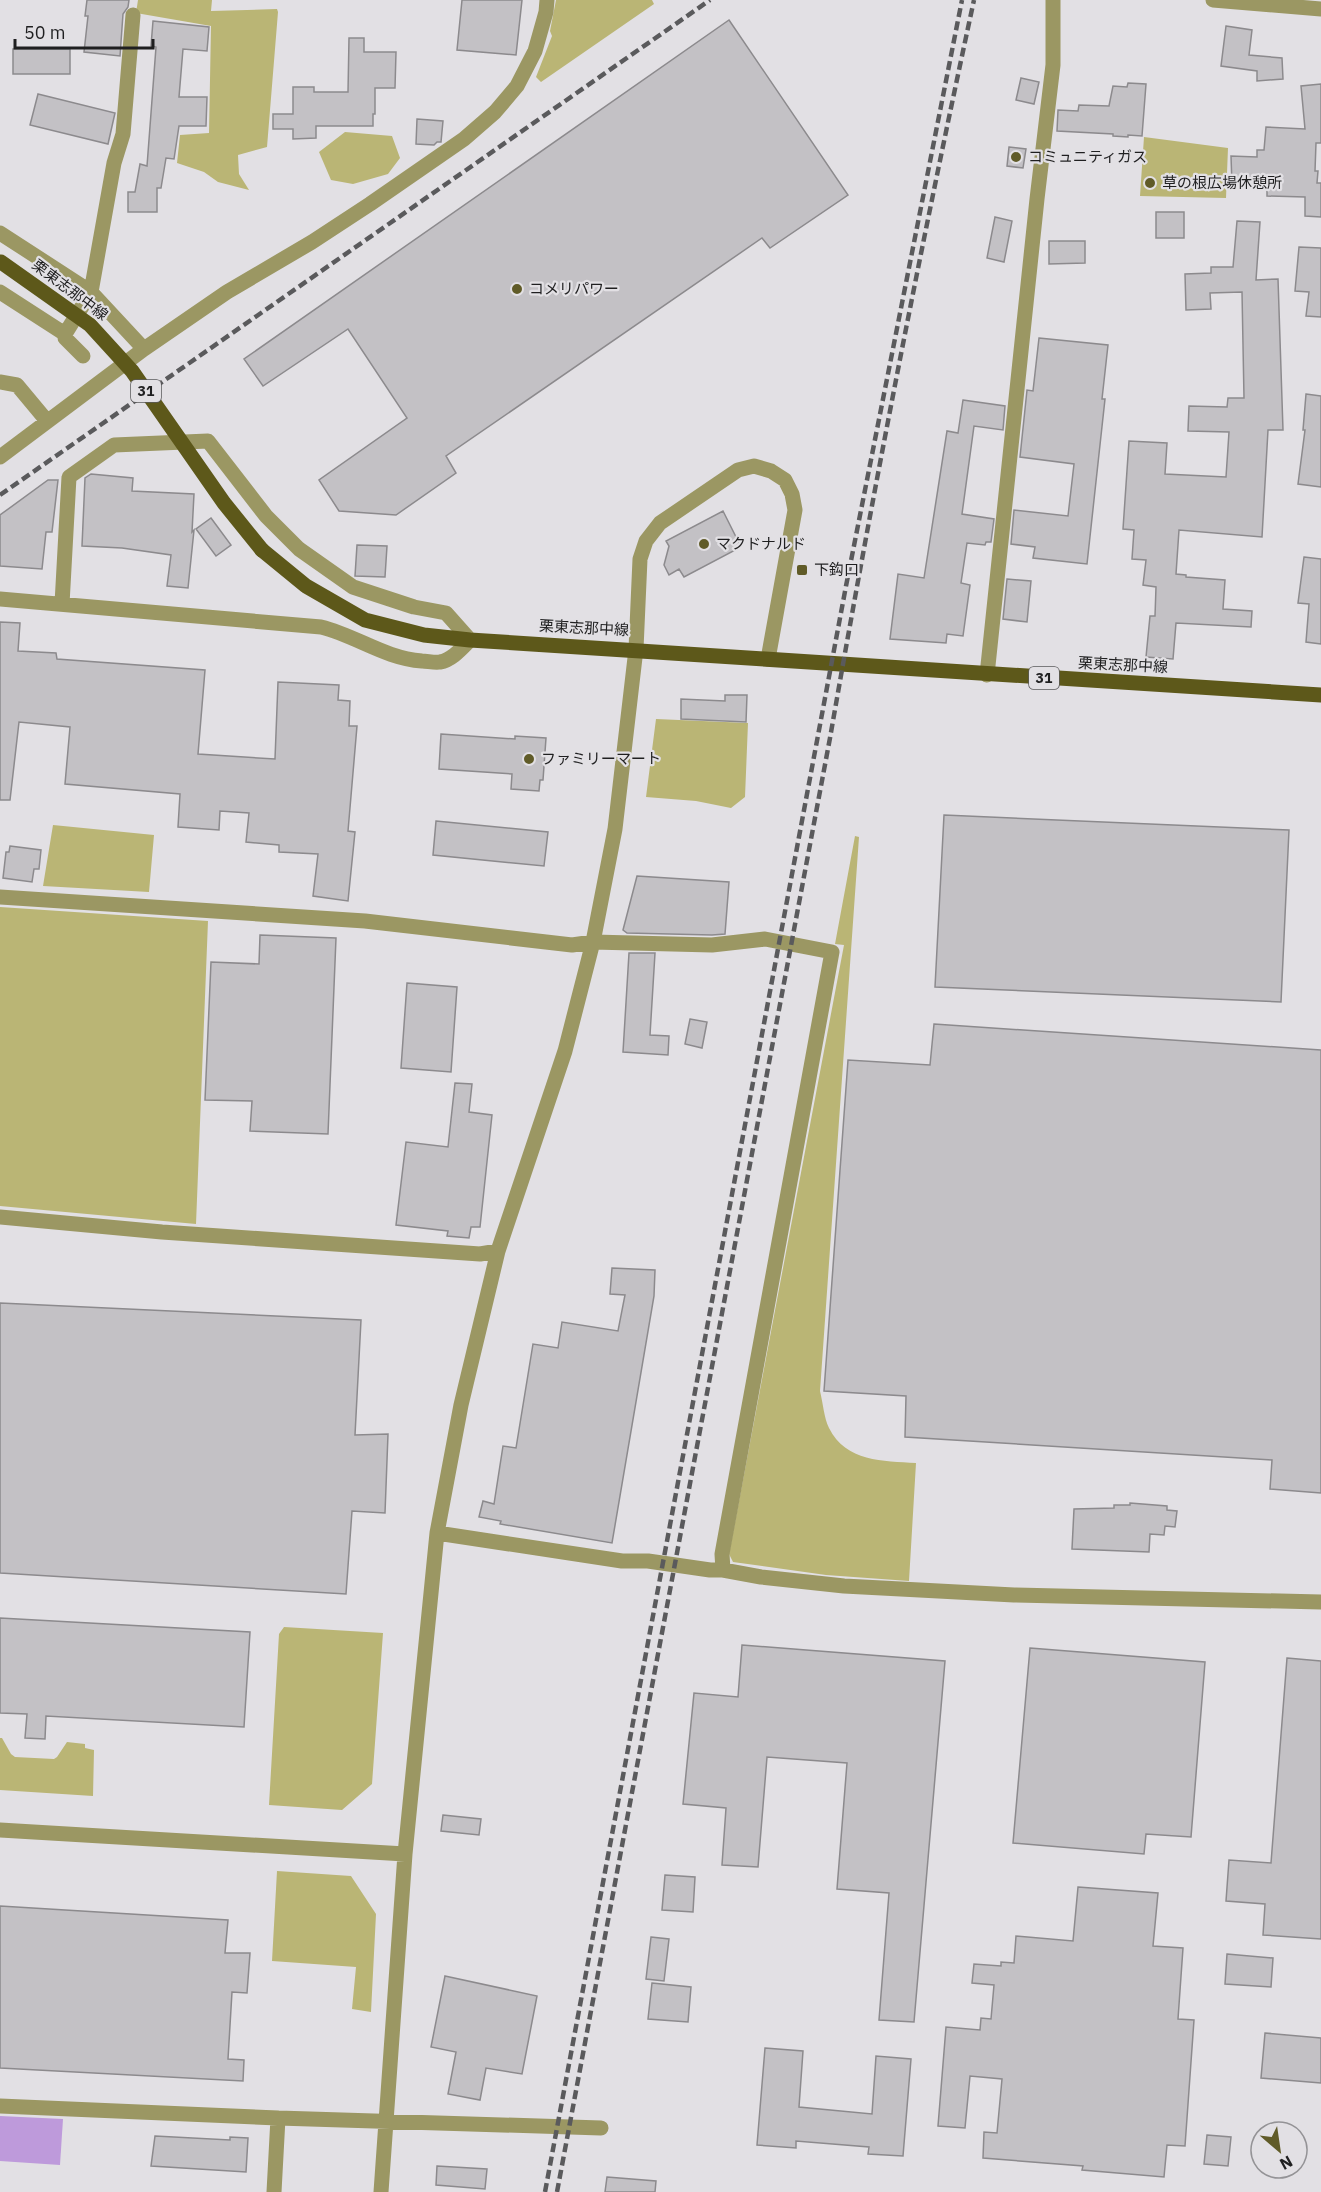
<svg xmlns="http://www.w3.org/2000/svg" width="1321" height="2192" font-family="'IBM Plex Sans','Noto Sans JP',sans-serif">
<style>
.green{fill:#bab575}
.water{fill:#be9adb}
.building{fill:#c3c1c5;stroke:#8c8a8d;stroke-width:1.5}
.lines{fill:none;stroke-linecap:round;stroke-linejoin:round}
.minor{stroke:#9b9763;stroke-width:15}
.major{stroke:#5d581a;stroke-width:15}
.rail{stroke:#5a5a5c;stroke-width:4.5;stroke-dasharray:9 4.5;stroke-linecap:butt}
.major-bridge{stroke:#5d581a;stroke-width:15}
.poi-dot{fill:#605b28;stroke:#e2e0e4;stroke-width:2}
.labels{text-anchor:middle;stroke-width:4.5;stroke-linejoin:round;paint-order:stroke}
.shield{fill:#e2e0e4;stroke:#5a595b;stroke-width:1.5}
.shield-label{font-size:14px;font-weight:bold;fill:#1f1f20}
.poi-label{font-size:15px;fill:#1f1f20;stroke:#e2e0e4;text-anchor:start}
.street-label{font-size:15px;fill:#1f1f20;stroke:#e2e0e4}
</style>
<rect width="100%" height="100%" fill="#e2e0e4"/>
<!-- green -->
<path class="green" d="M138 0H212L211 11 277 9 278 12 267 147 238 155 239 174 249 190 218 182 204 172 177 163 180 135 209 133 211 26 136 13Z
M556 0H652L654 4 541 82 536 77 552 36 550 31Z
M345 132 392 136 400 158 388 174 353 184 331 180 319 152Z
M1144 137 1228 148 1226 198 1140 196Z
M656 719 748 723 745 797 731 808 696 801 646 797Z
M53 825 154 835 149 892 43 886Z
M855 836 859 837 820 1391C823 1403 824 1418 829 1428 846 1462 883 1461 916 1463L909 1581 826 1575 733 1562 729 1554 844 945 835 944Z
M0 907 208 921 196 1224 0 1206Z
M284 1627 383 1633 372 1784 342 1810 269 1805 279 1634Z
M0 1738H2L11 1754 15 1757 54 1759 57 1757 67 1742 85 1744V1748L94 1750 93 1796 0 1790Z
M277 1871 351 1876 376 1914 371 2012 352 2009 356 1967 272 1961Z"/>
<!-- water -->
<path class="water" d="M0 2116 63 2119 60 2165 0 2161Z"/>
<!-- building -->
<path class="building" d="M87 0H129L128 7 123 14 120 56 84 52 88 16H85Z
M462 0H522L516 55 457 50Z
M729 20 848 195 770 248 762 238 446 456 456 473 396 515 339 511 319 480 407 418 348 329 263 386 244 359Z
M153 21 209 27 207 51 183 49 179 97H207L206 126H179L174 159 166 158 161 188H157V212H128V192H135L140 164 147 166 156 47 151 46Z
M1226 26 1252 30 1249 55 1282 58 1283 79 1257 81V71L1221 66Z
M349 38H364V52H396L395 88H375V114H373V126H316V138L293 139V129H273V114H293V87H314V92H348Z
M13 49H70V74H13Z
M1021 78 1039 82 1034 104 1016 100Z
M1128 83 1146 84 1142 136 1128 135V137L1113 136V134L1057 131 1058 110 1078 111 1079 105 1109 106 1113 86 1127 87Z
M1321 84V143H1316L1315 171H1318L1317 183H1321V217L1305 216V197L1267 196V186L1232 185 1231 156 1257 157V150H1264L1266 127 1305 129 1301 86Z
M38 94 115 113 108 144 30 125Z
M417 119 443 121 441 142H437L434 145 416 144Z
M1009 147 1026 149 1023 168 1007 166Z
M1156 212H1184V238H1156Z
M995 217 1012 221 1004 262 987 258Z
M1237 221 1260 222 1256 280 1278 279 1283 430H1268L1262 537 1179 530 1176 574 1186 575V577L1225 580 1223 609 1252 611 1251 627 1176 623 1173 659 1146 657 1150 616H1155L1156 587 1143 585 1146 560 1132 559 1134 530 1123 529 1129 441 1167 443 1165 474 1226 477 1229 432 1188 431 1189 406 1227 407 1228 398H1244L1242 292 1210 293 1211 309 1186 310 1185 274 1211 273V267H1233Z
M1049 241H1085V263L1049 264Z
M1299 247 1321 248V317L1306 316 1309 292 1295 291Z
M1039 338 1108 345 1102 399H1105L1087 564 1033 558 1035 547 1011 544 1014 510 1068 516 1074 464 1020 457 1027 390 1033 391Z
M1306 394 1321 396V487L1298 484 1305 430H1303Z
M963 400 1005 406 1003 430 974 426 962 514 994 519 991 542H986L985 545 967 543 961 583 970 585 963 636 947 634 946 643 890 639 898 574 924 578 947 431 958 433Z
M91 474 133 478 132 491 194 494 192 532 194 530 188 588 167 586 171 555 122 548 82 546 85 478Z
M48 480H58L52 532H46L42 569 0 566V515Z
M723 511 741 547 684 577 679 569 669 575 664 565 669 546 666 541Z
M211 518 231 545 216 556 196 529Z
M357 545 387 546 385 577 355 576Z
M1304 557 1321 559V644L1306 642 1309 604 1298 603Z
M1007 579 1031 581 1027 622 1003 619Z
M0 622 20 623 18 651 56 653 57 659 205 670 198 754 275 759 278 682 339 685 338 700 350 701 349 726H357L348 831 355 832 348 901 313 896 318 854 279 852V845L246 842 249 813 220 811 219 830 178 827 180 794 65 784 70 727 19 722 10 800H0Z
M725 695H747L746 722 681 719V699L725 701Z
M441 734 515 739V736L546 738 543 780H540L539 791 511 789 512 774 439 769Z
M944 815 1289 830 1281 1002 935 987Z
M436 821 548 832 544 866 433 855Z
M10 846 41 850 39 869H34L32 882 3 878 6 852H9Z
M637 876 729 882 725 934 712 935 627 933 623 930Z
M260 935 336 938 328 1134 250 1131 252 1101 205 1100 211 962 259 964Z
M629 953H655L650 1035 669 1036 668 1055 623 1052Z
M407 983 457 987 451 1072 401 1068Z
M690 1019 707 1022 702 1048 685 1044Z
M934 1024 1321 1050V1493L1270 1489 1272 1460 905 1437 906 1396 824 1391 848 1060 930 1065Z
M455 1083 472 1084 469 1112 492 1115 480 1227H471L469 1238 447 1236 448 1231 396 1225 406 1142 448 1147Z
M612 1268 655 1270 654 1296 612 1543 500 1524 501 1521 479 1517 483 1501 494 1504 503 1446 516 1448 533 1344 558 1348 562 1322 618 1331 625 1295 610 1294Z
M0 1303 361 1320 355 1435 388 1434 385 1513 352 1511 346 1594 0 1573Z
M1130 1503 1167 1506V1510L1177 1511 1175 1527 1165 1526 1164 1535 1150 1534 1149 1552 1072 1549 1074 1509 1114 1508V1505H1130Z
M0 1618 250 1632 244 1727 46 1716 45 1739 25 1738 27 1714 0 1713Z
M742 1645 945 1661 914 2022 879 2020 889 1893 837 1889 847 1763 767 1757 758 1867 722 1865 726 1808 683 1804 694 1693 738 1697Z
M1030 1648 1205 1662 1191 1837 1146 1834 1144 1854 1013 1843Z
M1287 1658 1321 1661V1939L1263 1935 1265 1904 1226 1901 1229 1860 1271 1863Z
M443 1815 481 1819 479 1835 441 1831Z
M665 1875 695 1877 693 1912 662 1910Z
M1078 1887 1158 1893 1153 1946 1183 1948 1178 2019 1194 2020 1185 2146 1167 2145 1164 2177 1082 2170 1083 2166 983 2158 984 2132 997 2133 1002 2079 970 2076 965 2128 938 2126 946 2027 980 2030 981 2018 991 2019 994 1985 972 1983 974 1964 1001 1966V1962L1014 1963 1016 1936 1073 1941Z
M0 1906 228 1920 225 1953H250L247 1993 232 1992 228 2059 244 2060 243 2081 0 2068Z
M651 1937 669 1939 664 1981 646 1979Z
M1227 1954 1273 1958 1271 1987 1225 1984Z
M445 1976 537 1996 522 2074 486 2068 480 2100 448 2094 456 2052 431 2047Z
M652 1983 691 1987 688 2022 648 2019Z
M1265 2033 1321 2038V2083L1261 2078Z
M765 2048 803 2051 799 2107 872 2114 876 2056 911 2059 903 2156 868 2154 869 2147 796 2141V2148L757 2145Z
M1207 2135 1231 2137 1228 2166 1204 2164Z
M155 2136 230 2140V2137L248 2138 246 2172 151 2166Z
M437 2166 487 2169 485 2189 436 2185Z
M607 2177 656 2181 655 2192H605Z"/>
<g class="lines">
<!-- minor -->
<path class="minor" d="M1213 0 1321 9
M0 233 91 292 144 349 0 457
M0 292 65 334 91 292 114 163 123 134 133 15
M65 334V338L83 356
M144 349 227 292 312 242 370 204 464 139 495 112 517 86 535 51 546 12 547 0
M0 382 17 385 47 421
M0 599 321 627C357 636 384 658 422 661 427 661 435 663 440 662 452 660 462 648 470 640L446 613 414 607 353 587 299 549 266 516 208 441 114 445 69 477 62 604
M987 675 1037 199 1053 65V0
M0 897 365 921 572 945 593 942 712 945 765 939 832 952 722 1554 723 1570
M0 1217 162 1232 480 1254 498 1251
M437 1533 622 1561H648L710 1570H723L761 1577 844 1586 1014 1595 1321 1602
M0 1830 405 1854
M0 2106 278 2118 601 2128
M274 2192 278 2118
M381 2192 405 1854 437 1533 461 1405 498 1251 565 1051 593 942 615 829 636 649 640 559 646 541 660 523 738 470 754 466 771 471 785 480 792 494 795 510 768 659"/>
<!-- major -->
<path class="major" d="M262 550 306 586 365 620 424 635 470 640 1321 695"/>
<!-- rail -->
<path class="rail" d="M0 495 710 0
M545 2192 846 586 962 0
M557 2192 830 738C873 491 921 245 974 0"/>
<!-- major-bridge -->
<path class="major-bridge" d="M1 262 90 325 132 371 224 503 262 550"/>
</g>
<!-- markers -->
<g class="poi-dot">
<circle cx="1016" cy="157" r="6"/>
<circle cx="1150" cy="183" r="6"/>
<circle cx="517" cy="289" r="6"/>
<circle cx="704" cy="544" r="6"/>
<rect x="796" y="564" width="12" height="12" rx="3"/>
<circle cx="529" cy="759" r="6"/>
</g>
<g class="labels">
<!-- shield labels -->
<g class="shield">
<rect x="131" y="380" width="30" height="22" rx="4.5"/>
<rect x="1029" y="667" width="30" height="22" rx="4.5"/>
</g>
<g class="shield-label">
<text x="146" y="396">31</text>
<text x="1044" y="683">31</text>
</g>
<!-- poi labels -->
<g class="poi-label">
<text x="1028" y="162">コミュニティガス</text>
<text x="1162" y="188">草の根広場休憩所</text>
<text x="529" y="294">コメリパワー</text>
<text x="716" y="549">マクドナルド</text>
<text x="814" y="575">下鈎口</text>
<text x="541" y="764">ファミリーマート</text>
</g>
<!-- street labels -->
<g class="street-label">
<text transform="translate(70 290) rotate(37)" y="5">栗東志那中線</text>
<text transform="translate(584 628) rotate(3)" y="5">栗東志那中線</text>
<text transform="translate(1123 665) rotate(3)" y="5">栗東志那中線</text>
</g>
</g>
<!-- north arrow -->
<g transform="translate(1279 2150) rotate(151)"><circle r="28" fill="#e2e0e4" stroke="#949396" stroke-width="1.5"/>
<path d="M0-4.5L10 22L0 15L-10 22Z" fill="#605b28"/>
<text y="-9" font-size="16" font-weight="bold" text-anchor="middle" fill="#1f1f20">N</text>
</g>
<!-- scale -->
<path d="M15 39v9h138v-9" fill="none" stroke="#1f1f20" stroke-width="3"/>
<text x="24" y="39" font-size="18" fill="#1f1f20" stroke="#e2e0e4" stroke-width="4.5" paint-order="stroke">50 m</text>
</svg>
